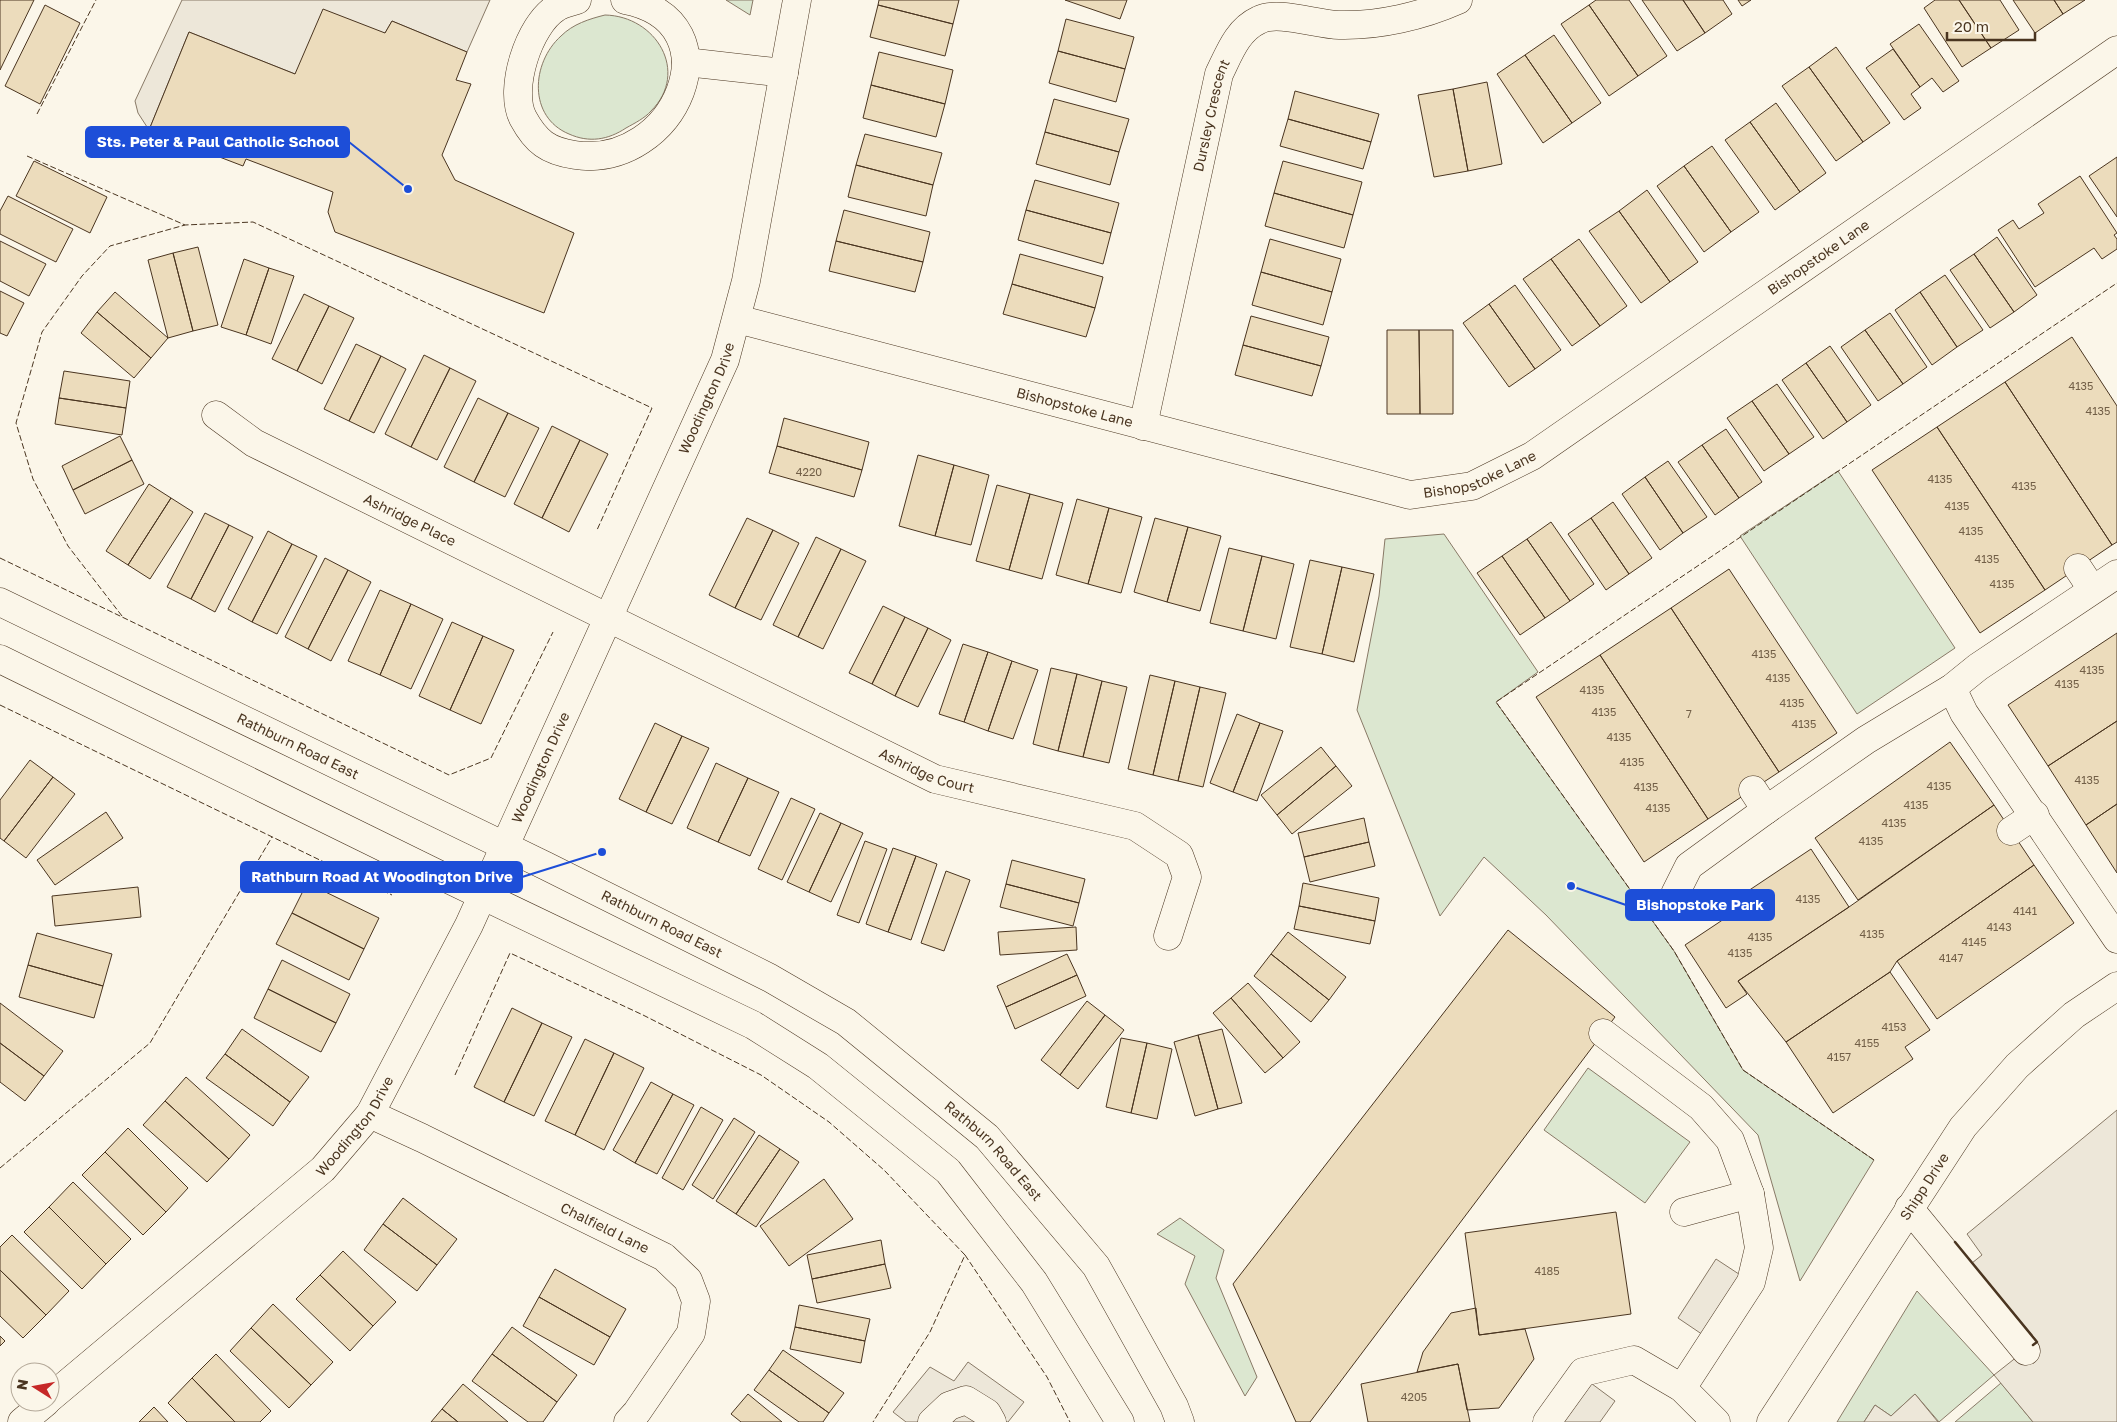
<svg xmlns="http://www.w3.org/2000/svg" width="2117" height="1422" font-family="'Golos Text',sans-serif">
<style>
.green{fill:#dce7d0;stroke:#887966}
.parking{fill:#ede7d9;stroke:#887966}
.building{fill:#ecdcbc;stroke:#4a3520}
.lines{fill:none;stroke-linecap:round;stroke-linejoin:round}
.minor-casing{stroke:#4a3520;stroke-width:29}
.minor{stroke:#fbf6e9;stroke-width:28}
.fence{stroke:#4a3520;stroke-width:1;stroke-dasharray:6 2.5;stroke-linecap:butt}
.wall{stroke:#4a3520;stroke-width:2.5}
.labels{text-anchor:middle;stroke-width:4;stroke-linejoin:round;paint-order:stroke}
.number-label{font-size:11px;fill:#725f47}
.street-label{font-size:14px;fill:#4a3520;stroke:#fbf6e9}
.leader{fill:none;stroke:#1d4ed8;stroke-width:2}
.callout-dot{fill:#1d4ed8;stroke:#fbf6e9;stroke-width:2}
.callout{fill:#1d4ed8;stroke:#1d4ed8;stroke-width:2}
.callout-label{font-size:15px;text-anchor:middle;font-weight:bold;fill:#fff}
</style>
<rect width="100%" height="100%" fill="#fbf6e9"/>
<!-- green -->
<path class="green" d="M726 0H753L750 15Z
M605 15C656 16 690 72 651 111 645 118 635 123 626 128 608 140 589 143 569 134 528 117 531 63 561 36 573 24 589 19 605 15Z
M1838 471 1955 648 1857 714 1740 536Z
M1444 534 1538 672 1496 702 1674 951 1743 1070 1874 1160 1800 1281 1758 1135 1546 915 1484 857 1440 916 1357 710 1379 596 1385 539Z
M1588 1068 1690 1142 1645 1203 1544 1130Z
M1180 1218 1224 1250 1216 1278 1257 1377 1245 1396 1185 1284 1195 1256 1157 1234Z
M1917 1291 1994 1375 1939 1422 1915 1394 1891 1416 1875 1405 1864 1422H1837Z
M2001 1383 2033 1422H1955Z"/>
<!-- parking -->
<path class="parking" d="M182 0H490L467 52 392 21 385 33 295 74 189 32 149 130 138 113 135 101Z
M2117 1110V1422H2033L1994 1375 2037 1341 1972 1263 1982 1255 1967 1234Z
M1716 1259 1751 1282 1712 1341 1678 1318Z
M968 1362 1024 1402 1008 1422H906L893 1412 930 1367 954 1381Z
M1580 1375 1615 1401 1600 1422H1547Z
M1915 1394 1938 1422H1864L1875 1405 1891 1416Z"/>
<!-- building -->
<path class="building" d="M0 0H34L0 70Z
M879 0H959L953 24 878 5Z
M1065 0H1127L1120 19Z
M1596 0H1629L1667 56 1638 76 1589 5Z
M1642 0H1683L1705 33 1677 51Z
M1683 0H1723L1732 14 1705 33Z
M1738 0H1751L1742 6Z
M1935 0H1959L1991 48 1962 67 1924 8Z
M1959 0H2000L2019 30 1991 48Z
M2013 0H2054L2063 14 2035 33Z
M2054 0H2085L2063 14Z
M45 5 80 23 40 104 5 86Z
M878 5 953 24 945 56 870 37Z
M1589 5 1638 76 1609 96 1561 24Z
M323 9 385 33 392 21 467 52 456 80 471 84 442 155 455 180 574 233 544 313 335 232 328 212 333 192 246 159 243 166 149 130 189 32 295 74Z
M1066 19 1134 37 1125 69 1058 51Z
M1919 24 1959 81 1943 92 1932 78 1920 87 1890 44Z
M1554 35 1601 103 1572 123 1525 55Z
M1836 47 1890 123 1863 142 1809 67Z
M1893 49 1920 87 1911 94 1921 108 1904 120 1866 68Z
M1058 51 1125 69 1116 102 1049 83Z
M879 52 953 70 945 104 871 85Z
M1525 55 1572 123 1543 143 1497 74Z
M1809 67 1863 142 1836 161 1782 86Z
M1487 82 1502 164 1468 171 1453 89Z
M871 85 945 104 936 137 863 118Z
M1453 89 1468 171 1434 177 1418 95Z
M1295 91 1379 114 1371 142 1288 119Z
M1054 99 1129 119 1119 152 1045 132Z
M1776 103 1826 173 1800 192 1750 122Z
M1288 119 1371 142 1363 169 1280 146Z
M1750 122 1800 192 1775 210 1725 140Z
M1045 132 1119 152 1110 185 1036 164Z
M865 134 942 153 933 185 856 165Z
M1712 146 1759 212 1731 232 1684 166Z
M2117 157V217L2089 176Z
M34 161 107 197 90 233 16 196Z
M1283 161 1362 182 1353 215 1274 193Z
M856 165 933 185 926 216 848 197Z
M1684 166 1731 232 1704 252 1657 186Z
M2080 176 2117 233 2114 235 2117 239V249L2102 259 2094 248 2035 287 1998 230 2013 220 2019 229 2044 213 2038 204Z
M1035 180 1119 203 1111 233 1026 210Z
M1647 190 1698 262 1670 282 1619 211Z
M1274 193 1353 215 1344 248 1265 226Z
M8 196 73 229 56 262 0 234V211Z
M844 210 930 232 923 262 836 241Z
M1026 210 1111 233 1103 264 1018 240Z
M1619 211 1670 282 1641 303 1589 231Z
M1997 237 2037 295 2014 312 1974 254Z
M1270 239 1341 259 1332 292 1261 272Z
M1579 239 1627 306 1600 326 1551 259Z
M0 241 46 264 29 296 0 281Z
M836 241 923 262 915 292 829 271Z
M198 247 218 325 193 331 173 253Z
M173 253 193 331 168 338 148 260Z
M1020 254 1103 277 1095 308 1012 284Z
M1974 254 2014 312 1990 328 1950 270Z
M244 259 269 268 246 335 221 327Z
M1551 259 1600 326 1572 346 1523 279Z
M269 268 294 276 271 344 246 335Z
M1261 272 1332 292 1323 325 1252 305Z
M1945 275 1983 330 1957 347 1920 292Z
M1012 284 1095 308 1086 337 1003 314Z
M1515 285 1561 350 1535 369 1489 304Z
M0 291 24 303 7 336 0 333Z
M115 292 168 338 151 358 97 312Z
M1920 292 1957 347 1932 365 1895 310Z
M304 294 329 306 297 371 272 359Z
M1489 304 1535 369 1509 387 1463 323Z
M329 306 354 318 322 384 297 371Z
M97 312 151 358 134 378 81 333Z
M1890 313 1927 367 1903 384 1865 330Z
M1251 316 1329 337 1321 366 1243 345Z
M1387 330H1419L1420 414H1387Z
M1419 330H1453V414H1420Z
M1865 330 1903 384 1878 401 1841 347Z
M2072 337 2117 406V542L2112 545 2005 382Z
M356 344 381 356 349 421 324 409Z
M1243 345 1321 366 1312 396 1235 375Z
M1830 346 1871 405 1847 422 1806 363Z
M424 355 450 368 411 447 385 434Z
M381 356 406 369 374 433 349 421Z
M1806 363 1847 422 1823 439 1782 380Z
M450 368 476 381 437 460 411 447Z
M64 371 130 381 126 408 59 398Z
M2005 382 2112 545 2045 590 1937 427Z
M1777 384 1814 437 1789 454 1752 401Z
M59 398 126 408 122 435 55 424Z
M478 398 508 413 474 482 444 467Z
M1752 401 1789 454 1764 471 1727 418Z
M508 413 539 428 505 497 474 482Z
M784 418 869 442 862 470 777 446Z
M552 426 580 440 542 518 514 504Z
M1937 427 2045 590 1980 633 1872 470Z
M1726 429 1762 482 1739 498 1702 445Z
M120 436 132 460 73 490 62 466Z
M580 440 608 454 569 532 542 518Z
M1702 445 1739 498 1715 515 1678 462Z
M777 446 862 470 854 497 769 473Z
M918 455 954 465 935 536 899 526Z
M132 460 144 484 85 514 73 490Z
M1668 461 1707 517 1683 533 1645 477Z
M954 465 989 475 971 545 935 536Z
M1645 477 1683 533 1660 550 1622 494Z
M149 484 171 498 128 565 106 551Z
M997 485 1030 494 1009 570 976 561Z
M1030 494 1063 503 1042 579 1009 570Z
M171 498 193 512 150 579 128 565Z
M1077 499 1109 508 1088 584 1056 575Z
M1613 502 1652 558 1629 574 1591 518Z
M1109 508 1142 517 1121 593 1088 584Z
M205 513 229 525 191 599 167 587Z
M747 518 773 530 735 608 709 595Z
M1155 518 1188 527 1167 602 1134 592Z
M1591 518 1629 574 1606 590 1568 534Z
M1551 522 1594 584 1570 601 1527 539Z
M229 525 253 537 215 612 191 599Z
M1188 527 1221 536 1200 611 1167 602Z
M773 530 799 543 761 620 735 608Z
M268 531 292 544 252 622 228 609Z
M816 537 841 549 798 637 773 625Z
M1527 539 1570 601 1545 618 1502 556Z
M292 544 317 556 277 634 252 622Z
M1229 548 1262 556 1243 631 1210 623Z
M841 549 866 561 823 649 798 637Z
M1262 556 1294 564 1276 639 1243 631Z
M1502 556 1545 618 1520 635 1477 573Z
M325 558 348 570 308 649 285 637Z
M1310 560 1342 567 1322 654 1290 647Z
M1342 567 1374 574 1354 662 1322 654Z
M1729 569 1837 733 1779 772 1671 608Z
M348 570 371 582 331 661 308 649Z
M380 590 411 604 380 675 348 661Z
M411 604 443 619 411 689 380 675Z
M883 606 905 617 872 684 849 673Z
M1671 608 1779 772 1708 819 1600 655Z
M905 617 928 628 895 696 872 684Z
M452 622 483 636 450 710 419 696Z
M928 628 951 640 918 707 895 696Z
M2117 633V721L2048 766 2008 705Z
M483 636 514 650 481 724 450 710Z
M963 644 988 652 964 722 939 714Z
M988 652 1012 661 988 731 964 722Z
M1600 655 1708 819 1644 862 1536 697Z
M1012 661 1038 670 1013 739 988 731Z
M1051 668 1077 674 1058 751 1033 744Z
M1077 674 1102 681 1083 757 1058 751Z
M1150 675 1175 681 1153 775 1128 769Z
M1102 681 1127 687 1109 763 1083 757Z
M1175 681 1200 687 1178 781 1153 775Z
M1200 687 1226 693 1203 787 1178 781Z
M1237 714 1260 723 1233 792 1210 783Z
M2117 721V804L2086 825 2048 766Z
M655 723 682 736 646 812 619 799Z
M1260 723 1283 731 1257 801 1233 792Z
M682 736 709 748 672 824 646 812Z
M1950 742 1994 805 1858 900 1815 838Z
M1321 747 1336 766 1277 815 1261 795Z
M30 760 53 777 4 841 0 838V800Z
M716 763 748 778 718 842 687 828Z
M1336 766 1352 786 1292 834 1277 815Z
M53 777 75 794 26 858 4 841Z
M748 778 779 792 750 856 718 842Z
M791 798 815 809 782 880 758 869Z
M2117 804V873L2086 825Z
M1994 805 2034 865 1897 961 1890 972 1786 1042 1738 981 1849 907Z
M106 812 123 838 55 885 37 860Z
M820 813 841 823 809 892 787 882Z
M1364 818 1369 842 1304 857 1298 833Z
M841 823 863 833 831 902 809 892Z
M865 841 887 849 859 923 837 915Z
M1369 842 1375 866 1310 882 1304 857Z
M893 848 916 856 888 932 866 924Z
M1811 849 1849 907 1738 981 1747 994 1726 1008 1685 945 1742 907 1736 899Z
M916 856 937 864 911 940 888 932Z
M1012 860 1085 879 1079 903 1006 884Z
M2034 865 2074 923 1937 1019 1897 961Z
M946 871 970 880 944 951 921 943Z
M307 883 379 918 364 949 292 913Z
M1303 883 1379 898 1375 921 1299 906Z
M1006 884 1079 903 1073 926 1000 907Z
M138 887 141 917 55 926 52 896Z
M1299 906 1375 921 1370 944 1294 929Z
M292 913 364 949 349 980 276 944Z
M1076 927 1077 950 1000 955 998 932Z
M1508 930 1615 1017 1310 1422H1296L1233 1284Z
M1288 932 1346 977 1329 1000 1271 954Z
M37 933 112 954 103 986 28 965Z
M1067 954 1077 975 1006 1007 997 986Z
M1271 954 1329 1000 1311 1022 1254 976Z
M282 960 350 994 336 1023 268 989Z
M28 965 103 986 94 1018 19 997Z
M1890 972 1930 1030 1905 1047 1913 1059 1833 1113 1786 1042Z
M1077 975 1086 996 1015 1029 1006 1007Z
M1248 983 1300 1042 1283 1058 1231 998Z
M268 989 336 1023 321 1052 254 1018Z
M1231 998 1283 1058 1265 1073 1213 1013Z
M1087 1001 1105 1015 1060 1075 1041 1060Z
M0 1003 63 1051 44 1076 0 1043Z
M512 1008 542 1023 504 1102 474 1087Z
M1105 1015 1124 1030 1078 1089 1060 1075Z
M542 1023 572 1037 534 1116 504 1102Z
M242 1029 309 1077 290 1102 225 1054Z
M1222 1029 1242 1103 1218 1109 1198 1035Z
M1198 1035 1218 1109 1195 1116 1174 1042Z
M1121 1038 1147 1043 1131 1113 1106 1107Z
M585 1039 614 1053 575 1135 545 1121Z
M0 1043 44 1076 25 1101 0 1082Z
M1147 1043 1172 1049 1157 1119 1131 1113Z
M614 1053 644 1068 604 1150 575 1135Z
M225 1054 290 1102 273 1126 206 1078Z
M186 1077 250 1135 229 1159 165 1101Z
M651 1082 673 1094 635 1163 613 1150Z
M673 1094 694 1105 657 1174 635 1163Z
M165 1101 229 1159 207 1182 143 1125Z
M701 1107 723 1120 683 1190 662 1178Z
M734 1118 755 1132 713 1199 692 1185Z
M128 1128 188 1188 166 1212 105 1152Z
M759 1135 780 1149 736 1214 716 1201Z
M780 1149 799 1162 756 1227 736 1214Z
M105 1152 166 1212 143 1235 82 1175Z
M824 1179 853 1219 789 1266 760 1226Z
M73 1182 131 1239 106 1264 49 1207Z
M403 1198 457 1239 437 1265 383 1224Z
M49 1207 106 1264 82 1289 24 1232Z
M1616 1212 1631 1314 1479 1335 1465 1233Z
M383 1224 437 1265 417 1291 364 1250Z
M12 1235 69 1291 46 1315 0 1270V1247Z
M881 1240 885 1264 812 1279 807 1255Z
M343 1251 396 1302 373 1326 320 1275Z
M885 1264 891 1288 817 1303 812 1279Z
M555 1269 626 1309 610 1337 539 1297Z
M0 1270 46 1315 23 1338 0 1316Z
M320 1275 373 1326 350 1351 296 1299Z
M539 1297 610 1337 594 1365 523 1326Z
M273 1304 333 1362 311 1385 251 1328Z
M799 1305 870 1319 865 1341 795 1327Z
M1476 1308 1479 1335 1525 1329 1534 1359 1499 1408 1467 1410 1458 1364 1417 1372 1423 1352 1451 1313Z
M512 1327 577 1375 557 1402 492 1354Z
M795 1327 865 1341 861 1363 790 1349Z
M251 1328 311 1385 289 1408 230 1351Z
M0 1336 5 1341 0 1346Z
M783 1350 844 1393 829 1413 769 1370Z
M216 1354 271 1411 260 1422H235L192 1378Z
M492 1354 557 1402 543 1422H528L472 1381Z
M1458 1364 1470 1422H1368L1361 1384Z
M769 1370 829 1413 823 1422H799L754 1390Z
M192 1378 235 1422H187L168 1403Z
M463 1384 508 1422H458L442 1409Z
M748 1394 782 1422H741L731 1414Z
M154 1407 168 1422H139Z
M442 1409 458 1422H431Z"/>
<g class="lines">
<defs>
<g id="minor">
<path d="M577 0C571 2 561 4 556 8 529 25 508 89 523 118 536 142 548 151 575 155 675 170 739 22 625 0"/>
<path d="M686 62 784 73"/>
<path id="s1" d="M737 319 1410 495 1472 486 1532 456 2117 50"/>
<path id="s2" d="M216 415 254 443 935 779 1135 826 1179 855 1187 877 1168 936"/>
<path id="s3" d="M1143 426 1219 74C1229 54 1237 30 1259 20 1278 10 1317 25 1339 25 1379 26 1422 16 1458 0"/>
<path d="M2078 568 2092 589"/>
<path id="s4" d="M0 602 546 866 770 978 846 1022 987 1137 1096 1266 1174 1406 1180 1422"/>
<path d="M0 659 446 878 753 1025 818 1066 948 1171 1034 1282 1120 1422"/>
<path d="M1952 688 1964 713 2117 939"/>
<path d="M1753 790 1766 810"/>
<path d="M2011 831 2035 815"/>
<path d="M1675 894 1689 866 1766 810 1866 740 1952 688 1978 667 2117 574"/>
<path d="M1603 1033 1701 1107 1730 1140 1750 1194 1759 1248 1751 1282 1682 1388"/>
<path id="s5" d="M370 1114 422 1138 664 1257 688 1280 696 1301 691 1333 637 1412 628 1422"/>
<path d="M1909 1208 2026 1351"/>
<path d="M1684 1212 1750 1194"/>
<path id="s6" d="M50 1398 323 1169 370 1114 469 925 725 360 746 281 797 0"/>
<path d="M22 1422 46 1402"/>
<path d="M932 1422 949 1406 966 1400 987 1413 992 1422"/>
<path d="M1547 1422 1583 1372 1634 1360 1682 1388 1716 1422"/>
<path id="s7" d="M1771 1422 1963 1127 2017 1066 2074 1015 2117 986"/>
</g>
</defs>
<!-- minor casing -->
<use href="#minor" class="minor-casing"/>
<!-- minor -->
<use href="#minor" class="minor"/>
<!-- fence -->
<path class="fence" d="M37 114 96 0
M27 156 185 225 253 222 652 408 597 530
M0 558 449 775 491 758 553 632
M122 616 68 546 33 479 16 423 42 332 82 276 110 246 185 225
M0 705 392 895
M455 1075 510 953 643 1015 761 1075 829 1122 884 1170 965 1255 930 1332 873 1422
M1874 1160 1743 1070 1674 951 1496 702 2117 283
M0 1168 150 1043 272 837
M965 1255 1047 1377 1070 1422"/>
<!-- wall -->
<path class="wall" d="M1955 1242 2037 1342 2033 1345"/>
</g>
<g class="labels">
<!-- number labels -->
<g class="number-label">
<text x="2081" y="390">4135</text>
<text x="2098" y="415">4135</text>
<text x="809" y="476">4220</text>
<text x="1940" y="483">4135</text>
<text x="2024" y="490">4135</text>
<text x="1957" y="510">4135</text>
<text x="1971" y="535">4135</text>
<text x="1987" y="563">4135</text>
<text x="2002" y="588">4135</text>
<text x="1764" y="658">4135</text>
<text x="2092" y="674">4135</text>
<text x="1778" y="682">4135</text>
<text x="2067" y="688">4135</text>
<text x="1592" y="694">4135</text>
<text x="1792" y="707">4135</text>
<text x="1604" y="716">4135</text>
<text x="1689" y="718">7</text>
<text x="1804" y="728">4135</text>
<text x="1619" y="741">4135</text>
<text x="1632" y="766">4135</text>
<text x="2087" y="784">4135</text>
<text x="1939" y="790">4135</text>
<text x="1646" y="791">4135</text>
<text x="1916" y="809">4135</text>
<text x="1658" y="812">4135</text>
<text x="1894" y="827">4135</text>
<text x="1871" y="845">4135</text>
<text x="1808" y="903">4135</text>
<text x="2025" y="915">4141</text>
<text x="1999" y="931">4143</text>
<text x="1872" y="938">4135</text>
<text x="1760" y="941">4135</text>
<text x="1974" y="946">4145</text>
<text x="1740" y="957">4135</text>
<text x="1951" y="962">4147</text>
<text x="1894" y="1031">4153</text>
<text x="1867" y="1047">4155</text>
<text x="1839" y="1061">4157</text>
<text x="1547" y="1275">4185</text>
<text x="1414" y="1401">4205</text>
</g>
<!-- street labels -->
<g class="street-label">
<text dy="5" stroke="none"><textPath href="#s3" startOffset="318">Dursley Crescent</textPath></text>
<text dy="5" stroke="none"><textPath href="#s1" startOffset="1174">Bishopstoke Lane</textPath></text>
<text dy="5" stroke="none"><textPath href="#s6" startOffset="1220">Woodington Drive</textPath></text>
<text dy="5" stroke="none"><textPath href="#s1" startOffset="349">Bishopstoke Lane</textPath></text>
<text dy="5" stroke="none"><textPath href="#s1" startOffset="769">Bishopstoke Lane</textPath></text>
<text dy="5" stroke="none"><textPath href="#s2" startOffset="221">Ashridge Place</textPath></text>
<text dy="5" stroke="none"><textPath href="#s4" startOffset="331">Rathburn Road East</textPath></text>
<text dy="5" stroke="none"><textPath href="#s6" startOffset="815">Woodington Drive</textPath></text>
<text dy="5" stroke="none"><textPath href="#s2" startOffset="796">Ashridge Court</textPath></text>
<text dy="5" stroke="none"><textPath href="#s4" startOffset="736">Rathburn Road East</textPath></text>
<text dy="5" stroke="none"><textPath href="#s6" startOffset="410">Woodington Drive</textPath></text>
<text dy="5" stroke="none"><textPath href="#s4" startOffset="1141">Rathburn Road East</textPath></text>
<text dy="5" stroke="none"><textPath href="#s7" startOffset="281">Shipp Drive</textPath></text>
<text dy="5" stroke="none"><textPath href="#s5" startOffset="261">Chalfield Lane</textPath></text>
</g>
</g>
<!-- callouts -->
<path class="leader" d="M408 189L349 142M602 852L522 877M1571 886L1626 905"/>
<g class="callout-dot">
<circle cx="408" cy="189" r="5"/>
<circle cx="602" cy="852" r="5"/>
<circle cx="1571" cy="886" r="5"/>
</g>
<g class="callout">
<rect x="86" y="127" width="263" height="30" rx="5"/>
<rect x="241" y="862" width="281" height="30" rx="5"/>
<rect x="1626" y="890" width="148" height="30" rx="5"/>
</g>
<g class="callout-label">
<text x="218" y="147">Sts. Peter &amp; Paul Catholic School</text>
<text x="382" y="882">Rathburn Road At Woodington Drive</text>
<text x="1700" y="910">Bishopstoke Park</text>
</g>
<!-- north arrow -->
<g transform="translate(35 1387) rotate(281)"><circle r="24" fill="#fbf6e9" stroke="#b4a999"/>
<path d="M0-4L9 19L0 12L-9 19Z" fill="#c62828"/>
<text y="-8" font-size="14" font-weight="bold" text-anchor="middle" fill="#4a3520">N</text>
</g>
<!-- scale -->
<path d="M1947 32v8h88v-8" fill="none" stroke="#4a3520" stroke-width="2.5"/>
<text x="1954" y="32" font-size="15" fill="#4a3520" stroke="#fbf6e9" stroke-width="4" paint-order="stroke">20 m</text>
</svg>
